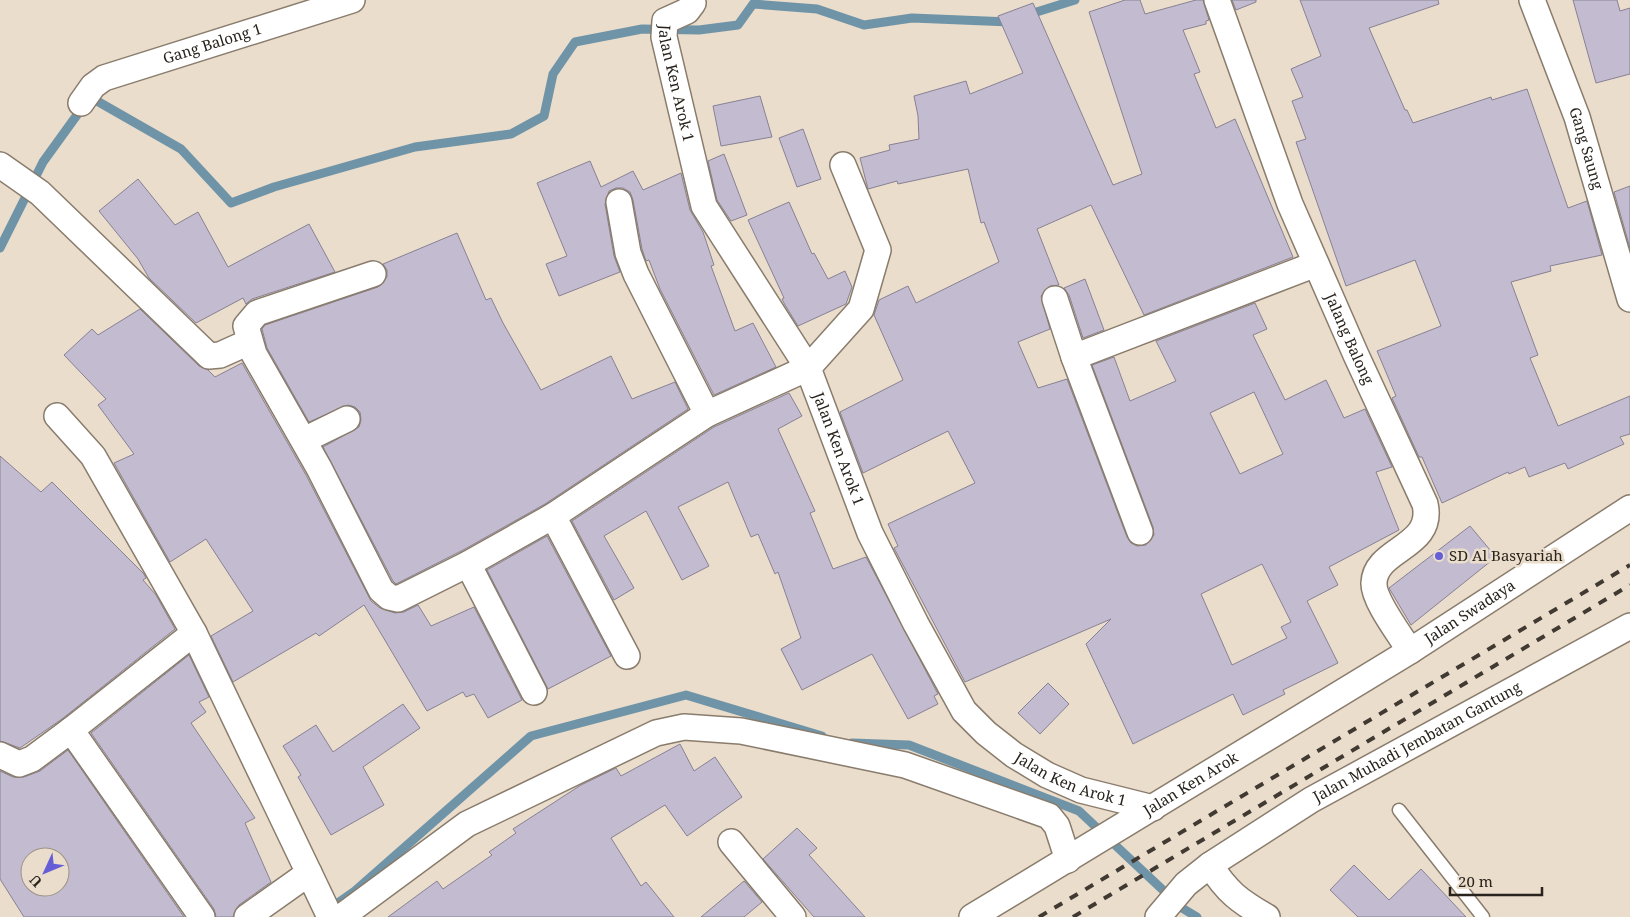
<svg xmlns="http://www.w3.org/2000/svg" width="1630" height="917" font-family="'Noto Serif',serif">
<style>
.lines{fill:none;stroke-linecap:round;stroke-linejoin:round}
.stream{stroke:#7094a7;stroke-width:9}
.building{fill:#c3bcd1;stroke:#878194;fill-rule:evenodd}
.service-casing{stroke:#897c6c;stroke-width:15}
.minor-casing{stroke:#897c6c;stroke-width:28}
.service{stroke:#fff;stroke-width:12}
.minor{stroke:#fff;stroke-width:25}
.rail{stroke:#413a32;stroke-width:4;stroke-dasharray:9 9;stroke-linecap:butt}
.poi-dot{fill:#655ed7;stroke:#ebddcb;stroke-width:2}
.labels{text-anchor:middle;stroke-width:5;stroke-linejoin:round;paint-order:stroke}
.street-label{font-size:15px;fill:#28231c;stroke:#ebddcb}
.poi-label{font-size:15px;fill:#28231c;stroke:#ebddcb;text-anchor:start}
</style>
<rect width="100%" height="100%" fill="#ebddcb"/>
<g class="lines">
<!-- stream -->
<path class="stream" d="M1027 15 1075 0
M0 248 43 162 90 97 181 149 231 203 274 187 415 147 511 134 544 116 553 74 575 42 642 29 699 30 738 25 753 4 817 9 864 25 912 18 1010 22
M852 743 909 745 1079 811 1182 908 1197 917
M328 910 355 891 531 736 686 695 822 736"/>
</g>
<!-- building -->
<path class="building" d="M1125 0H1140L1145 14 1196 0H1203L1209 20 1206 21V24L1183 30 1200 72 1194 74 1216 128 1235 119 1293 257 1144 315 1091 205 1037 229 1059 285 1050 286 1041 296 1050 329 1018 342 1038 388 1067 379 1127 537 1131 543 1137 546 1146 545 1154 535 1153 527 1092 365 1114 357 1130 401 1176 381 1156 341 1255 303 1267 329 1253 335 1285 400 1326 380 1344 418 1365 409 1392 467 1376 472 1399 530 1329 567 1338 585 1307 601 1338 663 1283 690 1285 694 1243 715 1233 694 1133 744 1086 644 1111 619 965 682 894 548 898 546 888 524 975 483 948 431 863 473 840 412 903 380 874 315 879 300 908 286 916 303 999 262 984 222 981 223 968 169 898 184 897 181 868 189 860 158 890 150 889 145 919 139 918 116 914 96 966 81 970 94 1023 73 998 16 1033 3 1113 185 1142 174 1089 12ZM1254 392 1283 454 1240 474 1210 413ZM1262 564 1291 622 1281 627 1287 638 1232 665 1201 594Z
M1232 0H1256V2L1236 10Z
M1300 0H1438L1439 4 1369 28 1405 110H1407L1413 123 1491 97 1492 100 1527 89 1568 208 1587 201 1602 255 1550 266 1551 271 1511 282 1538 355 1530 358 1558 426 1630 396V434L1620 437 1624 444 1568 469 1565 463 1529 477 1525 467 1509 474 1508 472 1442 503 1422 457H1419L1392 398 1396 396 1377 351 1441 326 1415 260 1346 286 1296 142 1306 139 1292 101 1303 97 1291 69 1321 56Z
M1573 0H1617L1620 11 1630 8V74L1596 83Z
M760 96 772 137 721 146 713 106Z
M803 129 821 179 797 187 779 138Z
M724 154 747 215 731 221 717 200 708 161Z
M590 161 601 187 633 171 643 190 681 173 690 210 703 232 714 265 711 266 735 331 753 323 776 367 714 395 660 289 649 260 646 261 642 249 633 200 630 192 623 188H616L609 191 605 204 614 256 620 272 559 296 546 264 567 256 537 183Z
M138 179 175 225 198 212 228 267 309 224 335 272 252 299 246 304 243 298 196 323 149 278 138 259 99 211Z
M1630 186V248L1614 192Z
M789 202 812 254 814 253 828 279 845 271 852 287 846 304 798 326 785 305 782 299 784 298 748 220Z
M457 233 486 300 491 298 503 323 541 390 611 356 632 399 675 382 688 409 545 504 465 549 396 584 393 581 323 447 359 427 361 420 360 412 355 407 348 405 309 422 267 348 262 329 265 325 378 287 387 277V270L383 264Z
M1085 279 1104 330 1083 338 1069 295 1064 288Z
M140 309 199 366 208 370 215 377 242 363 306 475 371 601 380 608 395 613 404 612 418 605 431 626 474 607 522 700 488 718 474 694 466 697 463 692 427 711 364 605 319 636 316 633 233 682 211 636 253 611 206 539 170 562 114 463 134 454 98 405 106 399 64 355 92 329 98 335Z
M789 393 802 416 778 429 815 511 810 513 833 569 866 557 938 694 934 696 938 704 908 719 872 654 802 690 781 649 801 638 778 572 775 574 758 534 751 537 728 482 678 507 709 566 682 580 646 511 604 536 634 588 614 600 572 521 714 427Z
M0 456 41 492 52 482 144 574 146 578 143 580 156 595 175 629 62 719 20 748 0 741Z
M1470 526 1496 557 1411 625 1389 588Z
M547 536 611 656 548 689 487 570Z
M189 655 209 697 199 702 206 712 191 723 255 818 245 823 271 882 239 905 233 917H216L214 909 91 733Z
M1048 683 1069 704 1040 734 1018 713Z
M403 704 420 728 363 767 384 805 331 835 298 777 301 775 283 746 316 725 333 752Z
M680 744 694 771 715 757 742 797 687 836 665 805 611 838 641 886 646 882 674 917H388L437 881 443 889 492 855 489 852 516 833 513 829 581 785 616 768 621 776Z
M68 750 184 917H24L0 879V771L13 777H24L40 771ZM30 857H60V887H30Z
M797 828 817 848 809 855 865 917H814L763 859Z
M1354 865 1389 900 1421 869 1466 917H1358L1330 890Z
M744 881 762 902 744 917H701Z"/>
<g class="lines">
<defs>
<path id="service" d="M1399 810 1483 917"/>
<g id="minor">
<path id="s1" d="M692 0 693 3 687 11 665 21 664 37 704 206 808 368 870 533 916 624 964 711 986 733 1014 755 1047 775 1081 790 1153 808"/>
<path id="s2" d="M1217 0 1290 204 1356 355 1425 504C1435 548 1375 548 1374 583 1373 600 1401 636 1410 651"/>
<path id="s3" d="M1532 0 1577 117 1630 299"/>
<path id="s4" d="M81 103 93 86 104 78 352 0"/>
<path d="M0 165 40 193 209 356 220 355 249 342"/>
<path d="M619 202 628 253 636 274 707 414"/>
<path d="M373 274 257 313 246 326 254 354 319 468 381 590 389 597 398 599 468 564 553 516 707 414 808 368 861 309 878 250 843 165"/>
<path d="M1055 299 1074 357 1140 532"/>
<path d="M1074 357 1316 264"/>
<path d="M57 416 93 456 194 633 309 873"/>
<path d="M304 440 347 419"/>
<path d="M553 516 627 656"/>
<path d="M468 564 534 692"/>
<path d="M71 730 194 633"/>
<path d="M0 755 19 764 32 759 71 730 202 917"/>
<path d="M731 842 793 917"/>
<path d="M1210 865C1227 892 1239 901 1267 917"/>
<path d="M247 917 309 873 330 917"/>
<path d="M341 917 467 824 656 733 684 727 741 731 905 765 1049 816 1057 826 1068 860"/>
<path id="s5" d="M972 917 1410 651 1630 508"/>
<path id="s6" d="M1158 917 1186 884 1210 865 1311 800 1630 626"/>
</g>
</defs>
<!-- service casing -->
<use href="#service" class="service-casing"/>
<!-- minor casing -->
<use href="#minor" class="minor-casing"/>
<!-- service -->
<use href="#service" class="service"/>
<!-- minor -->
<use href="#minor" class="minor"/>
<!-- rail -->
<path class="rail" d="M1039 917 1630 565
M1073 917 1630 585"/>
</g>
<!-- markers -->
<circle class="poi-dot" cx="1439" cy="556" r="5"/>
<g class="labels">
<!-- street labels -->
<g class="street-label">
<text dy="5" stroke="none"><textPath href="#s4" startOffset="148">Gang Balong 1</textPath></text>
<text dy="5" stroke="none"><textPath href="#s1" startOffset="101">Jalan Ken Arok 1</textPath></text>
<text dy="5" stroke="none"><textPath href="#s3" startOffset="158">Gang Saung</textPath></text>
<text dy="5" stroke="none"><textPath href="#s2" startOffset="364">Jalang Balong</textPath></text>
<text dy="5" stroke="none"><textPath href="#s1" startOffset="506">Jalan Ken Arok 1</textPath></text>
<text dy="5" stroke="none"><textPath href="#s5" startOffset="584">Jalan Swadaya</textPath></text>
<text dy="5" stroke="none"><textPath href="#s6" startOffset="315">Jalan Muhadi Jembatan Gantung</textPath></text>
<text dy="5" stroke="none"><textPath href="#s1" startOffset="926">Jalan Ken Arok 1</textPath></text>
<text dy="5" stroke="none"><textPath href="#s5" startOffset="256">Jalan Ken Arok</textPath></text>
</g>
<!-- poi labels -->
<g class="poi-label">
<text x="1449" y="561">SD Al Basyariah</text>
</g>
</g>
<!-- north arrow -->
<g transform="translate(45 872) rotate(226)"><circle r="24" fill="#ebddcb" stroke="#9d9385"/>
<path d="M0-4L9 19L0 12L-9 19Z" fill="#655ed7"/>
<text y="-8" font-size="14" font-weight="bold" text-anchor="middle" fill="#28231c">U</text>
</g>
<!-- scale -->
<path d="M1450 887v8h92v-8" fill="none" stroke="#28231c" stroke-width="2.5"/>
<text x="1458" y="887" font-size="15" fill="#28231c" stroke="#ebddcb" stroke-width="4" paint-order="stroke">20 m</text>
</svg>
